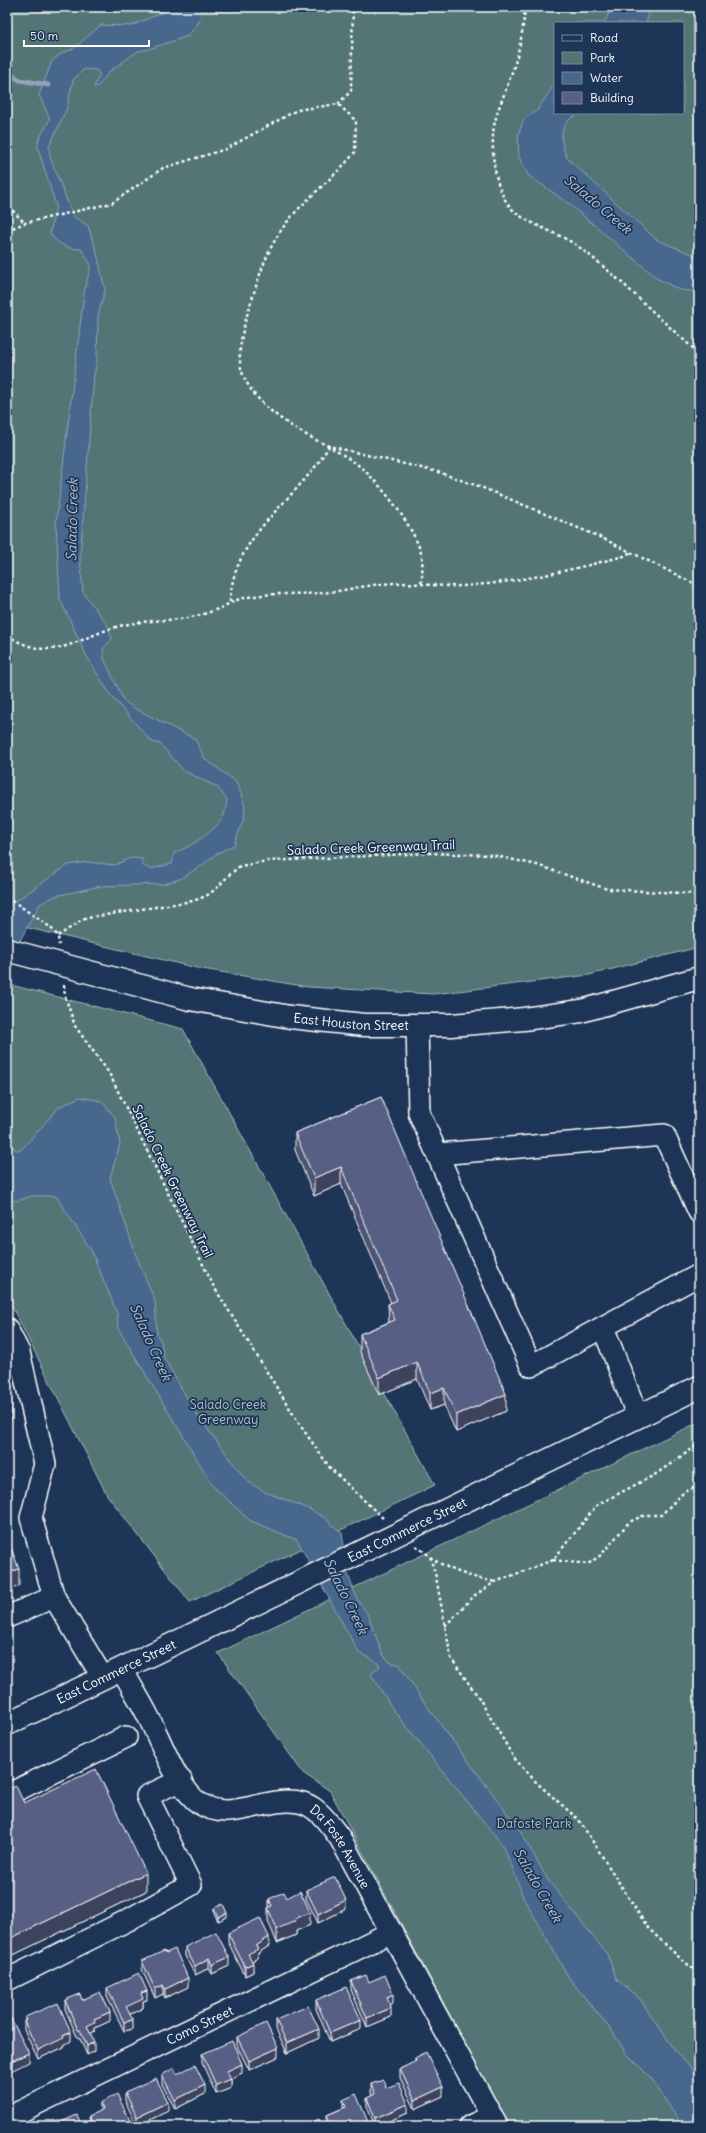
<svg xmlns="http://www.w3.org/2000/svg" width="706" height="2133" font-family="Delius,sans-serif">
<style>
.green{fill:#527475;stroke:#a8baba;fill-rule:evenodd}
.water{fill:#47678c;stroke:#91a4ba}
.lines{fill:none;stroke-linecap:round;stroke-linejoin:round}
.stream{stroke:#91a4ba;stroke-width:5}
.minor-casing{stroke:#fff;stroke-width:24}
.major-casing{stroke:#fff;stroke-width:25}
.path{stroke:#fff;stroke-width:2.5;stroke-dasharray:3 3;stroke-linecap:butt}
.minor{stroke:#1d3557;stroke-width:21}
.major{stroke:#1d3557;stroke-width:22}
.major-bridge-casing{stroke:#fff;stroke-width:25;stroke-linecap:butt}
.major-bridge{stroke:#1d3557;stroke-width:22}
.wall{fill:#4d5272;stroke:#fff}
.shaded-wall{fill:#3e425d;stroke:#fff}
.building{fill:#595f85;stroke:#fff}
.labels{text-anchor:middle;stroke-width:3.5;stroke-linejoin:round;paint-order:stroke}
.street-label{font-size:13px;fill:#fff;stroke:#1d3557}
.park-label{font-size:13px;fill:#b1c0c1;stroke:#1d3557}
.water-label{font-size:14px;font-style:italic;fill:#b5c2d1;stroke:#1d3557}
</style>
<rect width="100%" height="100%" fill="#1d3557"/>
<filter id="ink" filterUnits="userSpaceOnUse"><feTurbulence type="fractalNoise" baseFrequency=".025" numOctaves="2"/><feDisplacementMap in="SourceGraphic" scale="8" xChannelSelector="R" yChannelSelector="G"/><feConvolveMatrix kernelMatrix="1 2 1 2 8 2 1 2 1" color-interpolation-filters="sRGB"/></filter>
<g filter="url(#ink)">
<!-- green -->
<path class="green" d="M7 7H699V947L589 975 433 994 308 987 197 968 7 923ZM555 23H683V113H555Z
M7 984 183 1029 435 1485 190 1602 107 1495 7 1297Z
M699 1422V2126H509L330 1791 303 1773 218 1653Z"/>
<!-- water -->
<path class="water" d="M168 7H203L199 22 188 36 149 49 138 51 110 71 98 86 94 87 100 74 96 70 84 69 73 80 67 108 49 147 50 157 73 216 88 226 97 253 105 290 98 316 97 361 94 375 80 558 83 592 108 626 112 639 103 649 104 659 124 701 134 708 195 739 205 759 235 781 240 791 245 807 244 818 234 845 216 854 201 866 182 878 164 884 101 886 55 896 40 904 7 964V907L68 865 87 862 115 865 130 858 142 859V865L150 869 172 864 174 853C188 848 210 834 220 822 225 817 226 806 227 799L217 787 184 771 160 744 152 742 111 696 86 655 60 599 56 523 84 293 91 265 81 249C67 249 58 245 50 233L56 206 38 148V141L50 119 39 95 52 61 62 53 73 49 101 25 131 26 163 12Z
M612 7H651L646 23H604Z
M555 83V113H580C558 123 559 139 567 158L657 240 699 257V292L680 290 658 279 568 203 528 175 519 157 518 135 524 119 537 111Z
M80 1097 101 1101 115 1117 120 1144 110 1178 136 1255 155 1301 157 1335 161 1341 164 1358 197 1415 247 1481 265 1492 307 1508 325 1518 342 1533 348 1574 357 1599 367 1613 383 1655 391 1663 399 1664 426 1705 519 1829 548 1880 607 1954 617 1980 640 1999 677 2053 691 2068 699 2084V2126H682L651 2078 626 2053 612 2031 569 1978 523 1897 514 1871 501 1843 394 1711 371 1674 380 1666 377 1662 359 1653 297 1540 249 1520 213 1486 118 1328 117 1313 91 1250 56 1196H32L16 1201 7 1198V1132L10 1143 16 1150H21L59 1107Z"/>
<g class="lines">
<!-- stream -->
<path class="stream" d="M7 72 20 80 48 85"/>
<defs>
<g id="minor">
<path d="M417 1025 419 1113 531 1366 699 1275"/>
<path d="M438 1154 664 1135 699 1212"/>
<path d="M603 1327 638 1417"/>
<path d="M7 1329 19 1352 45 1464 31 1518 54 1597"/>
<path d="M7 1617 54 1597 103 1678"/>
<path id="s1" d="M122 1669C130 1685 140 1700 148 1716 160 1739 178 1789 199 1803 232 1825 268 1793 303 1803 319 1808 330 1825 340 1838L497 2126"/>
<path d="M7 1795 126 1737"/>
<path d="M7 1980 128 1920 191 1885 147 1796 181 1780"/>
<path id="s2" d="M7 2118 392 1932"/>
<path d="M470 2126 492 2116"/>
</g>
<g id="major">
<path id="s3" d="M190 999 290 1017 364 1025H451L524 1019 581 1011 699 978"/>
<path d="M512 1478 699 1387"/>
<path id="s4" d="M7 1724 204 1629"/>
</g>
</defs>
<!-- minor casing -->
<use href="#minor" class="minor-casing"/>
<!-- major casing -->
<use href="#major" class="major-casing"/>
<!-- path -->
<path class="path" d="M525 7C523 32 519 54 510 78 504 97 494 115 493 135 492 159 495 192 513 210 527 224 559 233 576 245 619 276 658 319 699 353
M338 104 351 91 353 7
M7 208 12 210 25 223
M7 230 25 223 112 203 163 168 226 149 297 110 338 104 356 121 355 152C334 179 300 202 282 229 268 249 260 273 253 296 247 315 236 347 241 368 249 403 298 433 329 446L438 472 481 487 602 538 699 586
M230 602C233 532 298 501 329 446 339 453 349 458 358 465 379 481 417 530 422 557 423 566 422 576 421 585
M7 635C56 667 78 635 124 625 145 620 166 621 187 618 196 616 206 614 215 610 225 607 233 600 244 598 269 592 294 595 320 593 346 591 372 583 399 583 420 583 441 587 462 586 517 583 571 570 624 556L631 552
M7 897 50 927 58 936 59 945
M58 936 82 920 92 917 193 901 206 896 216 889 229 875 240 866 268 861 429 853 492 855 537 865 607 889 699 894
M64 985 65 996 75 1026 109 1073 214 1287 300 1425 330 1468 385 1520
M416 1546 430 1556 436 1577 451 1658 479 1698 514 1758 537 1783 579 1820 648 1928 682 1960 699 1973
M430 1557C450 1571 471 1577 495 1582
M553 1560 588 1564 601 1555 629 1522 645 1515H661L684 1492 699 1486
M445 1626 475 1595 495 1582 553 1560 597 1505 656 1474 699 1444"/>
<!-- minor -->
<use href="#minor" class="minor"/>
<!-- major -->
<use href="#major" class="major"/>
<defs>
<g id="major-bridge">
<path d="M7 950 190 999"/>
<path id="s5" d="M204 1629 512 1478"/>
</g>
</defs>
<!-- major-bridge casing -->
<use href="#major-bridge" class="major-bridge-casing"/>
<!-- major-bridge -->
<use href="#major-bridge" class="major-bridge"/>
</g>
<!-- wall -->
<path class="wall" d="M381 1097 506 1411 456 1432 444 1405 430 1410 417 1379 379 1395 360 1352V1334L389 1322 388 1304 391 1303 341 1184 314 1196 295 1150V1133Z
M7 1790 24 1803 146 1891 9 1957 7 1954Z
M306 1890 346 1909 318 1923 306 1899Z
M287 1898 310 1925 296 1931V1935L277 1943 268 1921V1908L269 1907V1899Z
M214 1908 227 1917 218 1921 214 1913Z
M228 1933 269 1946 258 1953V1958L252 1961 253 1972 245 1976 228 1942Z
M185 1947 229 1966 212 1974 209 1968 195 1975 185 1956Z
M142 1961 188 1987 165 1998 163 1994 155 1998 142 1970Z
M351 1981 369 1982 393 2003 390 2005 391 2017 367 2027 351 1990Z
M107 1988 147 2000 143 2001V2008L130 2014 133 2029 124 2031 107 1997Z
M65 2000H82L110 2021 95 2028V2031L90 2033 94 2051 87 2055 80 2039H78L65 2009Z
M316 2000 361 2029 330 2042 316 2009Z
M25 2017 71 2041 64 2045V2047L38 2059 24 2030V2021H25Z
M276 2020 319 2038 287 2053 276 2029Z
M237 2037 278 2057 249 2070 237 2046Z
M202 2054 242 2073 231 2078V2088L216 2094 202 2063Z
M415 2058 443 2096 415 2109 400 2078V2069L415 2062Z
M177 2074 205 2094 175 2109 162 2084V2075Z
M371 2084 386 2088 408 2113 377 2126H375L367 2107V2098L372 2096 371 2093Z
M125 2092 168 2111 137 2126 125 2101Z
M343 2100 368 2126H328L327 2124V2115L343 2108Z
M100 2103 132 2126H90L89 2116 100 2111Z"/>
<!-- shaded-wall -->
<path class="shaded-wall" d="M341 1167V1184L314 1196V1178Z
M417 1362V1379L379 1395V1378Z
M444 1388V1405L430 1410V1393Z
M506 1394V1411L456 1432V1415Z
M11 1402V1420L7 1421V1404Z
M19 1569V1586L7 1591V1573Z
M146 1873V1891L9 1957V1939Z
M346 1900V1909L318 1923V1914Z
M310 1912V1925L296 1931V1935L277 1943V1929L295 1919Z
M227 1913V1917L218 1921V1917Z
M269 1937V1946L258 1953V1958L248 1963V1954L256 1946Z
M229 1957V1966L212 1974V1965Z
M209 1958V1968L195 1975V1966Z
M253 1963V1972L245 1976V1967Z
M188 1978V1987L165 1998V1989Z
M163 1985V1994L155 1998V1989Z
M147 1991V2000L143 2001V2008L126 2016V2007L141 1993Z
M393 1994V2003L387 2006V1997Z
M391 2008V2017L367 2027V2018Z
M110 2012V2021L95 2028V2031L87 2035V2026L94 2019Z
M133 2020V2029L124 2031V2022Z
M361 2020V2029L330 2042V2033Z
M319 2029V2038L287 2053V2043Z
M71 2032V2041L64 2045V2047L38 2059V2050Z
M94 2042V2051L87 2055V2046Z
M278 2048V2057L249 2070V2061Z
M29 2053V2062L7 2073V2063Z
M242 2064V2073L227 2080V2071Z
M231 2079V2088L216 2094V2085Z
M205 2085V2094L175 2109V2100Z
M443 2087V2096L415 2109V2100Z
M168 2102V2111L137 2126V2117Z
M408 2104V2113L377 2126H375V2118Z
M368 2122V2126H359Z"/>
<!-- building -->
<path class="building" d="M381 1097 506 1394 456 1415 444 1388 430 1393 417 1362 379 1378 360 1334 395 1320 388 1304 397 1300 341 1167 314 1178 295 1133Z
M7 1392 11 1402 7 1404Z
M7 1537 19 1569 7 1573Z
M96 1769 146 1873 9 1939 7 1936V1790L16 1786 24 1803Z
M335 1877 346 1900 318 1914 306 1890Z
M300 1891 310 1912 295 1919 296 1921 277 1929 268 1908 272 1906 269 1899 284 1892 287 1898Z
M223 1904 227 1913 218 1917 214 1908Z
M260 1918 269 1937 256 1946 258 1949 248 1954 253 1963 245 1967 228 1933Z
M216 1932 229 1957 212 1965 209 1958 195 1966 185 1947Z
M175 1949 188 1978 165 1989 163 1985 155 1989 142 1961 164 1951 166 1953Z
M139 1973 147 1991 141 1993 143 1999 126 2007 133 2020 124 2022 107 1988Z
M366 1975 369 1982 385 1975 393 1994 387 1997 391 2008 367 2018 351 1981Z
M346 1987 361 2020 330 2033 316 2000Z
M100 1992 110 2012 94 2019 95 2022 87 2026 94 2042 87 2046 80 2030H78L65 2000 80 1994 82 2000Z
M58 2003 71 2032 63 2036 64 2038 38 2050 24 2021 27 2020 25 2017Z
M308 2006 319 2029 287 2043 276 2020Z
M7 2011 29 2053 7 2063Z
M266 2023 278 2048 249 2061 237 2037Z
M232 2041 242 2064 227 2071 231 2079 216 2085 202 2054Z
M426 2052 443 2087 415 2100 400 2069 416 2061 415 2058Z
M195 2065 205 2085 175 2100 162 2075 174 2068 177 2074Z
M156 2078 168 2102 137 2117 125 2092Z
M383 2080 386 2088 399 2083 408 2104 375 2118 367 2098 375 2094 371 2084Z
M117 2094 132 2125 130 2126H94L89 2116 103 2109 100 2103Z
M356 2094 368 2122 359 2126H331L327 2115 346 2107 343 2100Z
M77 2115 82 2126H52Z
M319 2119 322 2126H305Z"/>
</g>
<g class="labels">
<!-- street labels -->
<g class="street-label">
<text transform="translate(371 847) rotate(-2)" y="5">Salado Creek Greenway Trail</text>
<text dy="5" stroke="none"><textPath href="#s3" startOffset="163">East Houston Street</textPath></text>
<text transform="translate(173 1181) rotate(64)" y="5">Salado Creek Greenway Trail</text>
<text dy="5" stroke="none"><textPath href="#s5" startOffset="226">East Commerce Street</textPath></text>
<text dy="5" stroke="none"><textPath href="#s4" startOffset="121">East Commerce Street</textPath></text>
<text dy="5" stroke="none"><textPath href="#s1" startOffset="321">Da Foste Avenue</textPath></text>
<text dy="5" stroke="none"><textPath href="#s2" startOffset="214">Como Street</textPath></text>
</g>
<!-- park labels -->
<g class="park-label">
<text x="228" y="1409">Salado Creek<tspan x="228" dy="15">Greenway</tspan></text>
<text x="534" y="1828">Dafoste Park</text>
</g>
<!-- water labels -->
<g class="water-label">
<text transform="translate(598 204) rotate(40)" y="5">Salado Creek</text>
<text transform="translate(72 520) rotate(-89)" y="5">Salado Creek</text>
<text transform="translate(151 1342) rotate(66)" y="5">Salado Creek</text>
<text transform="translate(346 1596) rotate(64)" y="5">Salado Creek</text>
<text transform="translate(538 1885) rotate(60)" y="5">Salado Creek</text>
</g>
</g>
<!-- margin -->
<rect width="706" height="2133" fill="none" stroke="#1d3557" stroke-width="24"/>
<rect x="12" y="12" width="682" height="2109" fill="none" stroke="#fff" stroke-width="1.5" filter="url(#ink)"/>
<!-- legend -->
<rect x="554" y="22" width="130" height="92" fill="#1d3557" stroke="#77869a"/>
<rect x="562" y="35" width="20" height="6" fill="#1d3557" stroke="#77869a"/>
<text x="590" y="42" font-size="12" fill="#ffffff">Road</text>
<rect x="562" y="52" width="20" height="12" fill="#527475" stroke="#77869a"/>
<text x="590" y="62" font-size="12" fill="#ffffff">Park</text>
<rect x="562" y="72" width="20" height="12" fill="#47678c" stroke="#77869a"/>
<text x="590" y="82" font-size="12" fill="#ffffff">Water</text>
<rect x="562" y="92" width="20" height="12" fill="#595f85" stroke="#77869a"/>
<text x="590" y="102" font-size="12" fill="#ffffff">Building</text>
<!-- scale -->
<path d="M24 40v6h125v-6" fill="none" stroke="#ffffff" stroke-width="2"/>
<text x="30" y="40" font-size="12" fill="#ffffff" stroke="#1d3557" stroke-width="3" paint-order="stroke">50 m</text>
</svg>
